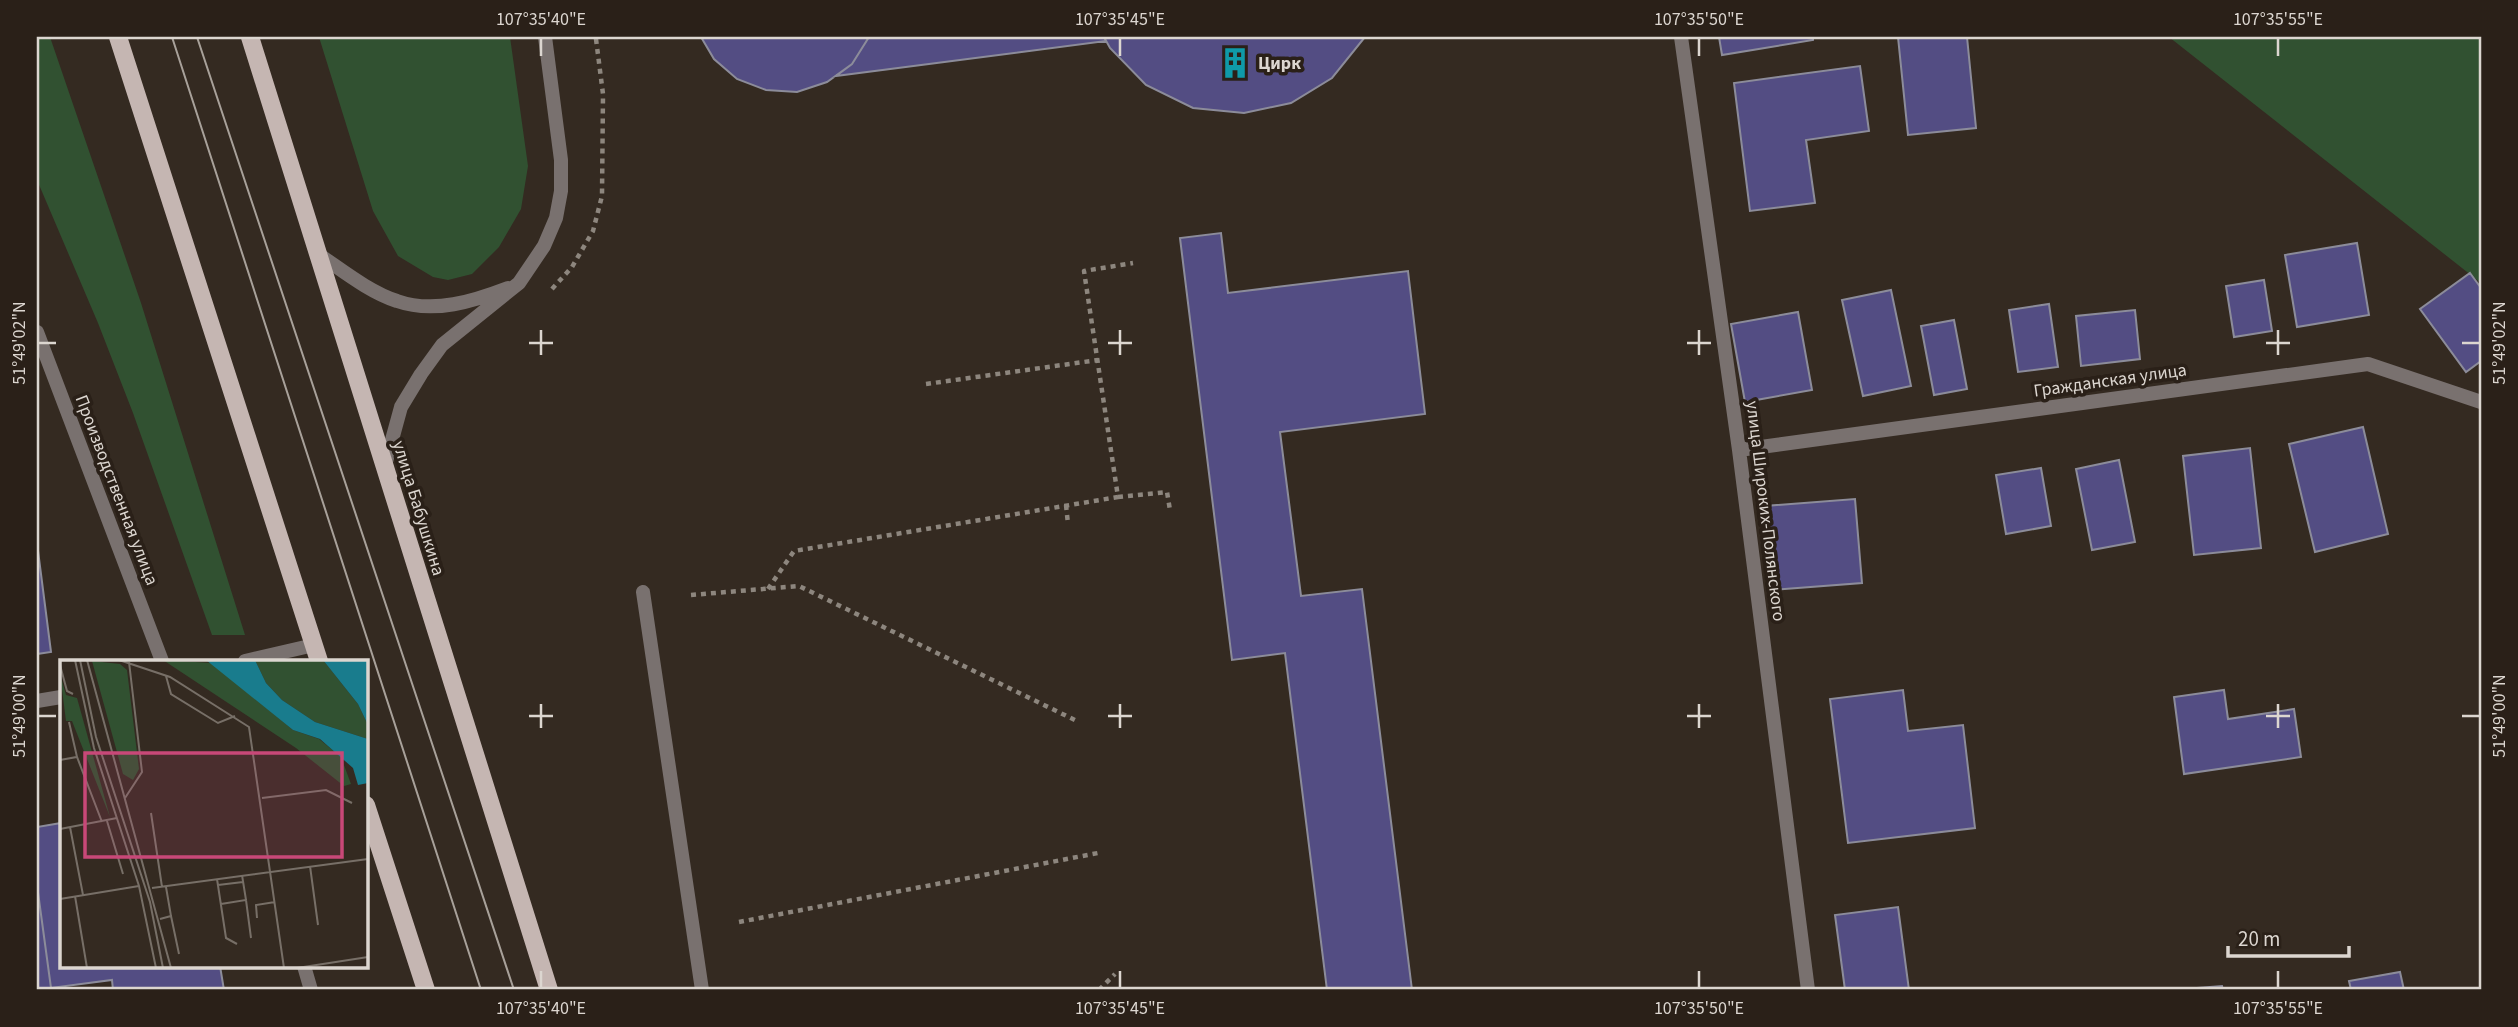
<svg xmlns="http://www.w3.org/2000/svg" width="2518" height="1027" font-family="'Source Sans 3',sans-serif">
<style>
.green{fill:#315131}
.building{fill:#534d83;stroke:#8c8c9a;stroke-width:2}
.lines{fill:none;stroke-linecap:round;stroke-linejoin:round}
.path{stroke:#8d867e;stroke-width:4.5;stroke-dasharray:5 5;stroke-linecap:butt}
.service{stroke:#79716f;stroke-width:14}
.minor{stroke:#79716f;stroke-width:14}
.tertiary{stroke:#79716f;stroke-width:14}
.primary{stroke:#c5b6b2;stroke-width:18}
.tram{stroke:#a8a19a;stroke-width:2}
.ticks{fill:none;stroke:#dcd6d0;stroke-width:2.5}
.labels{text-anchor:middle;stroke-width:7;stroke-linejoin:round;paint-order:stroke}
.poi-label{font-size:18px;font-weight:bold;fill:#dcd6d0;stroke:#2a2018;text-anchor:start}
.street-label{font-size:18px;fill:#dcd6d0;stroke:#2a2018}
.inset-road{fill:none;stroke:#776f67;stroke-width:2}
.view{fill:#c84878;fill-opacity:0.15;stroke:#c84878;stroke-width:3.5}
.inset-edge{fill:none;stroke:#dcd6d0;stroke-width:3.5}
.neatline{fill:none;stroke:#dcd6d0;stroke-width:2.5}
.ticks-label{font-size:18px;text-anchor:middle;fill:#dcd6d0}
</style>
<rect width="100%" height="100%" fill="#342a21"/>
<!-- green -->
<path class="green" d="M37 37H50L141 303 245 635H212L133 413 98 323 37 180Z
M319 37H510L528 166 521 209 499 247 472 274 448 280 433 277 398 256 373 211Z
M2169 37H2481V283Z"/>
<!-- building -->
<path class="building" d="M701 37H869L852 64 827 82 797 92 766 90 737 79 714 59Z
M869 37H1104L1106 41 836 76 852 64Z
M1104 37H1365L1332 78 1291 103 1244 113 1193 108 1146 85 1110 48Z
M1719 37H1813V40L1722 55Z
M1898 37H1967L1976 128 1908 135Z
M1860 66 1869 131 1806 140 1815 203 1750 211 1734 83Z
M1221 233 1228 293 1408 271 1425 414 1280 432 1301 596 1362 589 1412 990H1327L1285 653 1232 660 1180 238Z
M2357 243 2369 315 2297 327 2285 255Z
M2470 273 2481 288V361L2466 372 2420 309Z
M2264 280 2272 331 2234 337 2226 286Z
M1891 290 1911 386 1863 396 1842 300Z
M2049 304 2058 367 2018 372 2009 310Z
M2135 310 2140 359 2081 366 2076 316Z
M1798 312 1812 390 1745 402 1731 324Z
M1954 320 1967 389 1934 395 1921 326Z
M2363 427 2388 534 2315 552 2289 444Z
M2250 448 2261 548 2194 555 2183 456Z
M2119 460 2135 542 2092 550 2076 469Z
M2041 468 2051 526 2006 534 1996 475Z
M1855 499 1862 583 1771 590 1765 506Z
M37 543 51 652 37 654Z
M1903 690 1908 731 1963 725 1975 828 1848 843 1830 699Z
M2224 690 2228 719 2294 709 2301 757 2184 774 2174 697Z
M61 823V966H220L224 990H113L112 980 51 988 37 885V827Z
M37 885 51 988 38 990H37Z
M1898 907 1909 990H1845L1835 915Z
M2400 972 2404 990H2351L2349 981Z
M2222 986 2223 990H2171Z"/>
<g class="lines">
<!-- path -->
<path class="path" d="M552 289 572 267 593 231 602 196 603 94 596 39 600 37
M926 384 1098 360
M1118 497 1167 492 1170 510
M1066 505 1068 524
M768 589 794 551 1118 497 1084 271 1133 263
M691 595 799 586 1079 722
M739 922 1098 853
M1099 990 1115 974"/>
<!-- service -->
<path class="service" d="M643 592 702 990
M304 966 311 990"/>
<!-- minor -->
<path class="minor" d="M1681 37 1739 450 1808 990
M37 332 162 661
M1739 450 2368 364 2481 402
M245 661 314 645
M37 701 61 697"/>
<!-- tertiary -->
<path class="tertiary" d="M318 254C342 270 369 292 397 301 434 314 474 301 508 288
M384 469 401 407 421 374 442 345 519 283 544 246 556 218 561 191V160L545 37"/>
<!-- primary -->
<path class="primary" d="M118 37 319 661
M250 37 549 990
M366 805 426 990"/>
<!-- tram -->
<path class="tram" d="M172 37 481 990
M197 37 514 990"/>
</g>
<!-- ticks -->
<path class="ticks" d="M541 38V56M1120 38V56M1699 38V56M2278 38V56M541 330V355M1120 330V355M1699 330V355M2278 330V355M38 343H56M529 343H553M1108 343H1132M1687 343H1711M2266 343H2290M2462 343H2480M541 704V728M1120 704V728M1699 704V728M2278 704V728M38 716H56M529 716H553M1108 716H1132M1687 716H1711M2266 716H2290M2462 716H2480M541 971V988M1120 971V988M1699 971V988M2278 971V988"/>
<!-- icons -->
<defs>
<symbol id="building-bare" viewBox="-9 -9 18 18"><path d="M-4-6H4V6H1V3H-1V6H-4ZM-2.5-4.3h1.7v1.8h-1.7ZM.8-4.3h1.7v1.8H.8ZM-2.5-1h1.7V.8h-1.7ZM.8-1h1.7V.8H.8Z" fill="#0f9aa8" stroke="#2a2018" stroke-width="2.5" paint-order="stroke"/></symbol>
</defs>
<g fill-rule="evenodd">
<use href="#building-bare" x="1213" y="41" width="44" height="44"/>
</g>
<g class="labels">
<!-- poi labels -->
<g class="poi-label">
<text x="1258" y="69">Цирк</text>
</g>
<!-- street labels -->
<g class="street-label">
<text transform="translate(2110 380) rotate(-8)" y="6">Гражданская улица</text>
<text transform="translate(117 490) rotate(69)" y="6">Производственная улица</text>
<text transform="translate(419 508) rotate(73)" y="6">улица Бабушкина</text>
<text transform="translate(1766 511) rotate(83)" y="6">улица Широких-Полянского</text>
</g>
</g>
<!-- overview -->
<g transform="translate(60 660)">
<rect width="308" height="308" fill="#342a21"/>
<path d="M103 0 152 3 233 70 259 79 281 97 291 124 284 126 236 88ZM195 0H263L298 44 308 65V79L255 62 222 40 206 23ZM32 1 60 4 67 10 79 109 73 120 63 114ZM0 14 6 35 17 38 50 157 12 61H6Z" fill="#315131"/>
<path d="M146 0H195L206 23 222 40 255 62 308 79V123L298 125 293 108 260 79 233 70ZM263 0H308V65L298 44Z" fill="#197c8d"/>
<path class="inset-road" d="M15 0 34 88 79 226 96 308M20 0 36 77 90 242 103 308M27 0 111 308M59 0 110 17 189 67 224 308M0 5 7 31 13 34M106 16 111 34 158 63 175 56M9 62 17 97M0 100 17 97 42 162M65 138 82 112 69 2M202 138 266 130 292 143M91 153 102 227M47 161 63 214M10 167 23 235M0 169 57 158M250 206 258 265M157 219 166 278 177 284M158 225 183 222M92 228 308 199M15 236 27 308M0 239 79 226M186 240 191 278M161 244 186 240 182 215M111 256 119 294M197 258 196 245 215 242M100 259 111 256 106 227M237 308 308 297"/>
<path class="view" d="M25 93H282V197H25Z"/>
<rect width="308" height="308" class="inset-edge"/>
</g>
<!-- border -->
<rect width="2518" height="1027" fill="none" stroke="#2a2018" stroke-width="77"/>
<!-- scale -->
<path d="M2228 946v10h121v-10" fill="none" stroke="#dcd6d0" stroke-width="3.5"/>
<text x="2238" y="946" font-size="21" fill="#dcd6d0" stroke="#2a2018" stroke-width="5" paint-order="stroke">20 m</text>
<rect x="38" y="38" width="2442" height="950" class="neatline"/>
<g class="ticks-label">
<text x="541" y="25">107°35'40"E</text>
<text x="1120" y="25">107°35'45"E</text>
<text x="1699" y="25">107°35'50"E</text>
<text x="2278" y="25">107°35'55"E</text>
<text transform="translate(19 343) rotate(-90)" y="6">51°49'02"N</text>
<text transform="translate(2499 343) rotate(-90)" y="6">51°49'02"N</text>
<text transform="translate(19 716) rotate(-90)" y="6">51°49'00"N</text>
<text transform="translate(2499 716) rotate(-90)" y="6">51°49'00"N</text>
<text x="541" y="1014">107°35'40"E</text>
<text x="1120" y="1014">107°35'45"E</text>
<text x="1699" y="1014">107°35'50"E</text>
<text x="2278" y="1014">107°35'55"E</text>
</g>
</svg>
